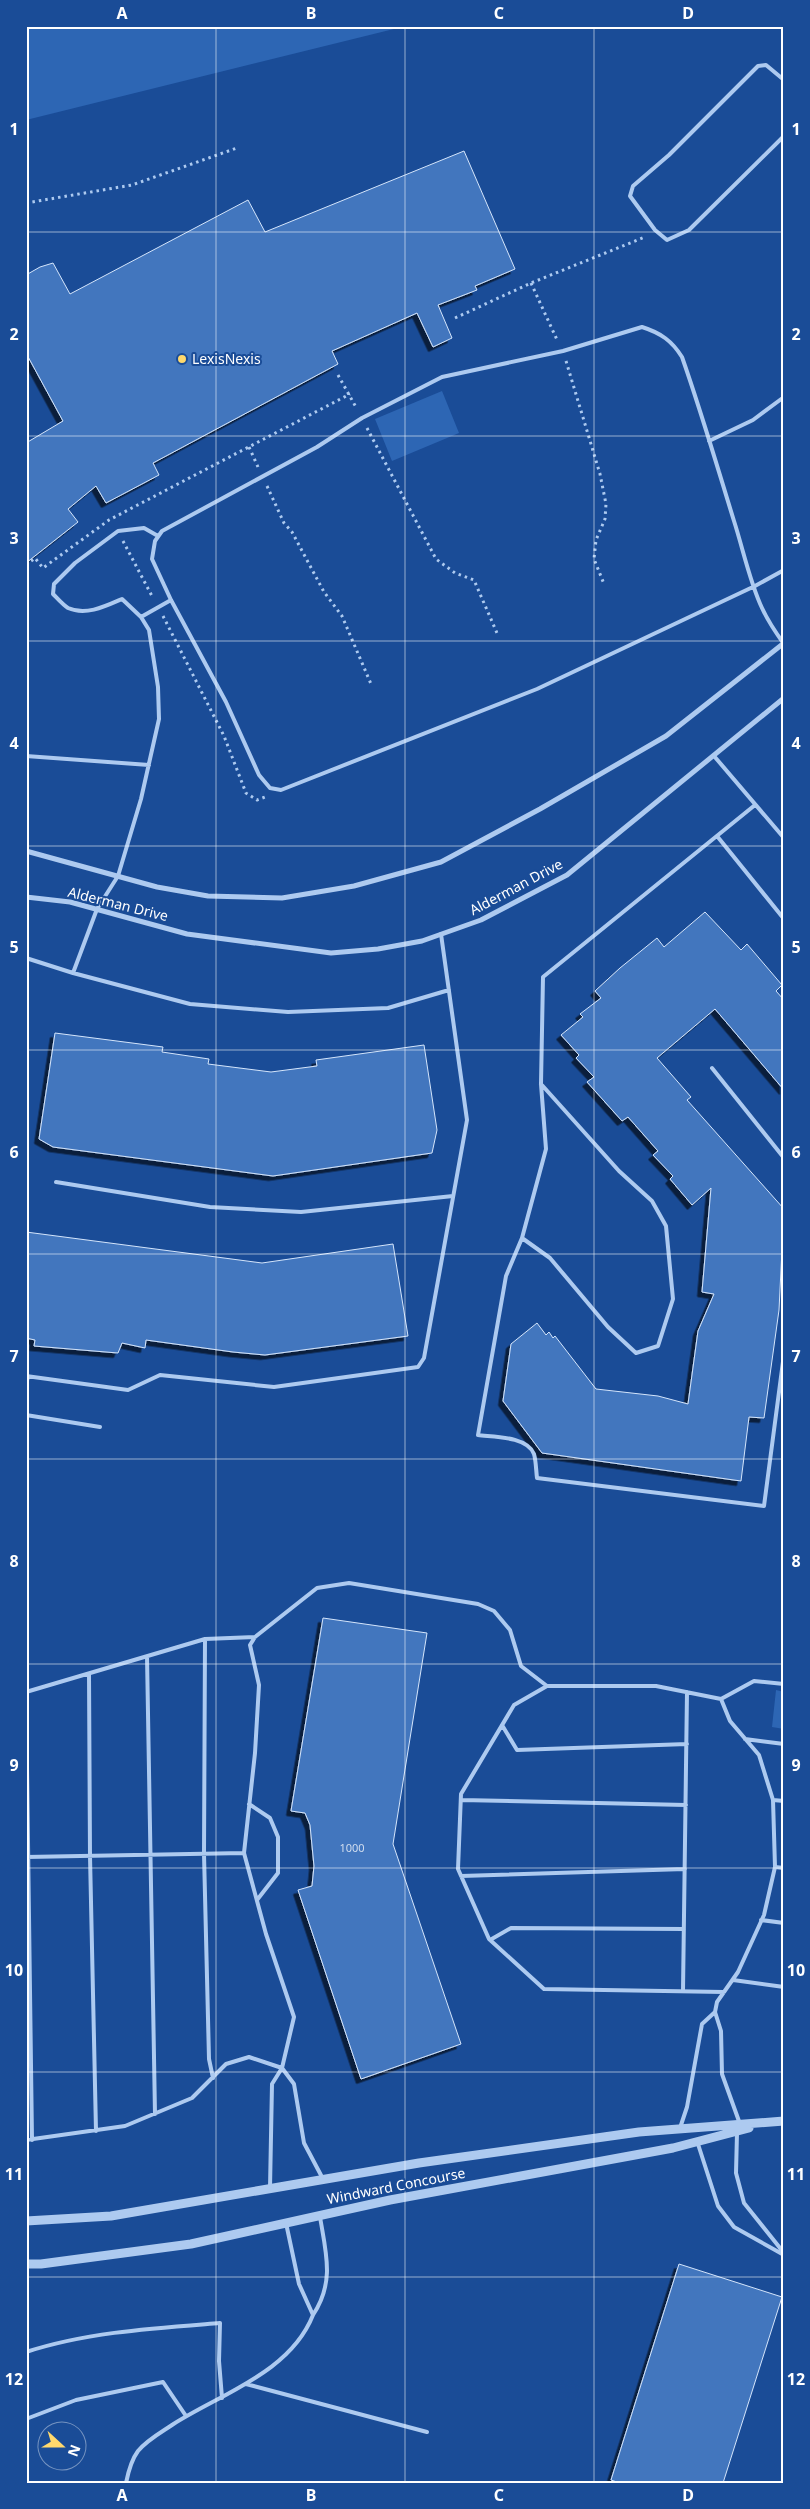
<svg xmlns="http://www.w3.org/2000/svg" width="810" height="2509" font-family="'Noto Sans',sans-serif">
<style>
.green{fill:#2d66b4}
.building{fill:#4376be;stroke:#d4e5fb;filter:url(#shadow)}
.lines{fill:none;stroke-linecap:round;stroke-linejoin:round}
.path{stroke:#adcaf0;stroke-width:3;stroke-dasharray:2.5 4;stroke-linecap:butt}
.service{stroke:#adcaf0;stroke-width:4}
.minor{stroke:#adcaf0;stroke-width:5}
.tertiary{stroke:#adcaf0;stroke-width:9}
.grid{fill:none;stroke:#fff;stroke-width:1;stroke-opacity:0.55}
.poi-dot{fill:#ffd96d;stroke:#1a4c97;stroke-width:2}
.labels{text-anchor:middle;stroke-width:4;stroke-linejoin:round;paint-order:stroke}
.number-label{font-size:11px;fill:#d0ddef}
.poi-label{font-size:14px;fill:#fff;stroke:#1a4c97;text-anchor:start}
.street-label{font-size:14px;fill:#fff;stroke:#1a4c97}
.neatline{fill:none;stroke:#fff;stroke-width:2}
.grid-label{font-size:16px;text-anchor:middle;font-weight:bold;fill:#fff}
</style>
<defs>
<filter id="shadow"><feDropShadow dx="-4.5" dy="4.5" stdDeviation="0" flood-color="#0009"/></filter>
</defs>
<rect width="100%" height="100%" fill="#1a4c97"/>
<!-- green -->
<path class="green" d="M26 26H406L26 120Z
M442 391 459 433 392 461 375 419Z
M776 1690 784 1692V1729L772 1727Z"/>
<!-- building -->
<path class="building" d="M464 151 515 269 475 286 477 290 438 305 452 338 433 347 417 313 332 351 338 364 153 463 159 475 106 503 96 486 68 509 78 522 26 563V443L63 421 26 353V275L40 267 53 263 70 294 248 200 265 232Z
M705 912 741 950 747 944 782 985 776 991 784 1000V1090L715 1009 657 1058 691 1097 687 1100 784 1209 779 1310 764 1418 749 1417 741 1481 542 1453 503 1401 511 1344 537 1323 546 1335 549 1332 553 1338 555 1336 596 1389 658 1396 688 1404 698 1331 714 1294 702 1292 711 1188 692 1205 670 1179 673 1176 653 1155 658 1151 628 1117 622 1121 587 1082 594 1077 576 1058 579 1055 561 1035 583 1017 580 1014 601 998 595 991 620 968 657 938 664 947Z
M55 1033 163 1047 162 1052 209 1059 208 1064 271 1072 317 1066 316 1060 424 1045 437 1130 432 1153 273 1176 53 1147 39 1139Z
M26 1232 262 1263 393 1244 408 1336 265 1355 233 1352 146 1340 145 1348 122 1343 118 1353 34 1346 35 1340 26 1338Z
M323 1618 427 1633 393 1844 461 2044 361 2079 298 1890 312 1886 314 1866 310 1825 305 1813 291 1811Z
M679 2264 782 2297 723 2483H620L611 2480Z"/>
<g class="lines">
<!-- path -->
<path class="path" d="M26 203 132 185 237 148
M531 283 558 342
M455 318 531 283 645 237
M566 361 600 474 606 504 605 519 596 540 594 559 604 584
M338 375 357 409
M367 428 436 559 455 573 474 580 497 633
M249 447 258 467
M267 486 284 523 292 532 324 592 342 616 371 684
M123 541 153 598
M26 565 35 558 43 568 109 520 350 394
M163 616 224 736 246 793 257 800 265 797"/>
<!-- service -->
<path class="service" d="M784 80 766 65 758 66 669 155 633 186 630 196 655 230 667 240 689 230 784 136
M709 441 753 420 784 397
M158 536 144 528 118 531 75 563 54 584 53 594C57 598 63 605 68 608 86 616 106 606 122 599L141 617 171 600
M784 644C776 633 768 621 762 608 750 583 743 549 734 521 717 466 701 411 682 357 672 341 661 333 642 327L563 351 442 377 362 418 317 447 162 531 155 541 152 559 171 600 226 702 259 775 270 788 281 790 537 689 755 586 784 570
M26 756 149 765
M714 756 784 838
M755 805 543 977 541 1084 546 1149 522 1238 506 1276 478 1435C493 1437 527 1436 534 1454 536 1461 536 1470 537 1478L764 1506 784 1354
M717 836 784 919
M26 958 73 973 190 1004 288 1012 388 1008 449 990
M73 973 97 909 118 876 141 799 159 719 158 687 149 630 141 617
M712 1068 784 1158
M56 1182 210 1207 301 1212 453 1196
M522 1238 550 1258 608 1327 636 1353 658 1346 673 1299 666 1226 652 1201 619 1171 541 1084
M26 1376 128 1390 160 1375 274 1387 418 1367 424 1358 467 1120 441 934
M26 1385 28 1376
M26 1415 100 1427
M205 1639 204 1854 209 2059 213 2078
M147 1656 155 2114
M89 1674 90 1856 96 2131
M721 1699 656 1686H547L514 1705 461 1794 458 1869 489 1939 544 1989 724 1992
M502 1725 517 1750 687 1744
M745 1739 784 1744
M461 1800 686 1805
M773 1800 784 1801
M249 1804 270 1818 278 1837V1873L257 1900
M26 1857 244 1853
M775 1867 784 1868
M461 1876 685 1869
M761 1920 784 1923
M490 1940 511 1928 684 1929
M733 1980 784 1987
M683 1991 687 1692
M715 2012 717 2002 738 1972 764 1915 775 1867 773 1800 759 1755 730 1721 721 1699 754 1681 784 1684
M680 2128 687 2107 702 2024 715 2012 721 2031 722 2074 740 2124
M737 2133 736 2173 744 2203 784 2253
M26 2140 125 2126 192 2098 226 2064 249 2057 282 2068 294 2017 266 1934 244 1853 255 1753 259 1685 250 1645 255 1637 317 1588 349 1583 478 1604 494 1611 510 1630 521 1666 547 1686
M32 2140 26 1692 205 1639 255 1637
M697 2141 718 2206 734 2227 784 2255
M270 2188 272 2084 282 2068 294 2084 304 2143 323 2179
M286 2223 299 2284 313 2315C335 2282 326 2253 320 2217
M26 2352C87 2332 156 2328 220 2323L219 2361 222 2398
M246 2384 427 2432
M26 2419 76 2400 163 2382 186 2416
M126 2483C128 2473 132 2459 138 2451 147 2440 160 2433 172 2425 220 2394 290 2373 313 2315"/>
<!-- minor -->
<path class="minor" d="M26 851 157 887 208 896 282 898 354 886 441 862 540 809 666 736 784 643
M26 897 70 902 187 934 331 953 378 949 422 941 481 920 567 875 784 698"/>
<!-- tertiary -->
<path class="tertiary" d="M26 2221 111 2216 419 2163 639 2132 784 2121
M26 2264H41L191 2244 390 2200 673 2148 749 2128"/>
</g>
<!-- grid -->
<path class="grid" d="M216 26V2483M405 26V2483M594 26V2483M26 232H784M26 436H784M26 641H784M26 846H784M26 1050H784M26 1254H784M26 1459H784M26 1664H784M26 1868H784M26 2072H784M26 2277H784"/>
<!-- markers -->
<circle class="poi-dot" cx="182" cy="359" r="5"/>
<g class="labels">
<!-- number labels -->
<g class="number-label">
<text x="352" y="1852">1000</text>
</g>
<!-- poi labels -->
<g class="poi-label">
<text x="192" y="364">LexisNexis</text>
</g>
<!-- street labels -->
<g class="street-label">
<text transform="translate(516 887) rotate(-28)" y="5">Alderman Drive</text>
<text transform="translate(118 904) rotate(14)" y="5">Alderman Drive</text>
<text transform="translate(396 2186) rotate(-11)" y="5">Windward Concourse</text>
</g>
</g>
<!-- border -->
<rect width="810" height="2509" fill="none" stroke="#1a4c97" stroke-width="55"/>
<!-- north arrow -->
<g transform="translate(62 2446) rotate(111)"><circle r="24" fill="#1a4c97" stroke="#7694c1"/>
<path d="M0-4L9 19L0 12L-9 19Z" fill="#ffd96d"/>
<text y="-8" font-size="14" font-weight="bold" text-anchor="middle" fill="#ffffff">N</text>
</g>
<rect x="28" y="28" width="754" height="2454" class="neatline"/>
<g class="grid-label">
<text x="122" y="19">A</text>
<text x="311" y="19">B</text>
<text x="499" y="19">C</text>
<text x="688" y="19">D</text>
<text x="14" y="135">1</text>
<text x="796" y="135">1</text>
<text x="14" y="340">2</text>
<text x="796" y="340">2</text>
<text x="14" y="544">3</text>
<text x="796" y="544">3</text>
<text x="14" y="749">4</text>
<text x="796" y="749">4</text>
<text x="14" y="953">5</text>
<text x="796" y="953">5</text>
<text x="14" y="1158">6</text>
<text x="796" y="1158">6</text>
<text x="14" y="1362">7</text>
<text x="796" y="1362">7</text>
<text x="14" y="1567">8</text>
<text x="796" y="1567">8</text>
<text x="14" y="1771">9</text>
<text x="796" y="1771">9</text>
<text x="14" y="1976">10</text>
<text x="796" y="1976">10</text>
<text x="14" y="2180">11</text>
<text x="796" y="2180">11</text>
<text x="14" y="2385">12</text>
<text x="796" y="2385">12</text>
<text x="122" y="2501">A</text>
<text x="311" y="2501">B</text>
<text x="499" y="2501">C</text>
<text x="688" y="2501">D</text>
</g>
</svg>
